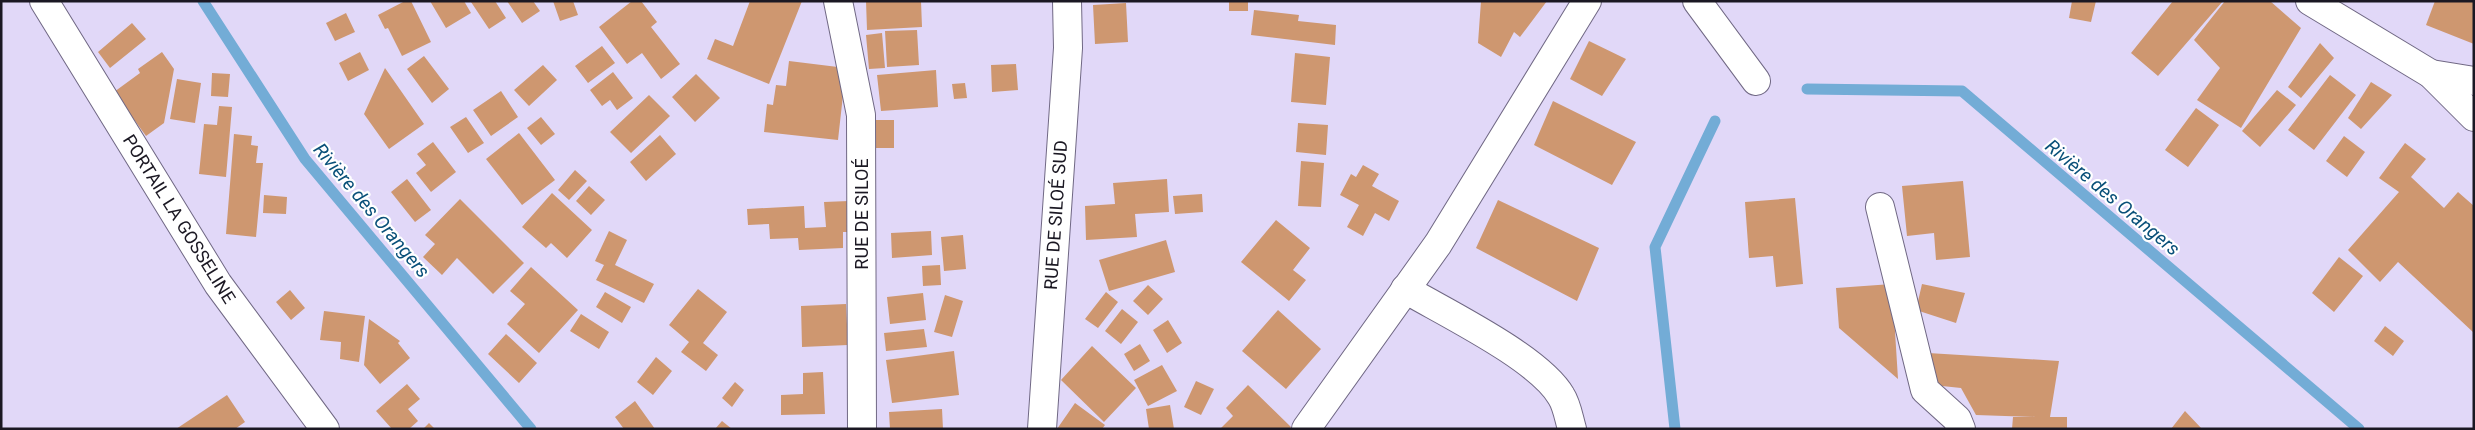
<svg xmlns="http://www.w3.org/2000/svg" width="2475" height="430" font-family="Roboto,sans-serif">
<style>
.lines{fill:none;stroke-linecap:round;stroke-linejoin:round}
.stream{stroke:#73acd6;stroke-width:11}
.building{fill:#ce9770}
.street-casing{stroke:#706884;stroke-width:30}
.secondary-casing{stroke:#706884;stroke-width:30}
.street{stroke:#fff;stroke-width:28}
.secondary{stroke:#fff;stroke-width:28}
.labels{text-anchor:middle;stroke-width:4.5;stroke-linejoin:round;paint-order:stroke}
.street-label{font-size:18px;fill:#1b1823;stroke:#fff}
.water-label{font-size:19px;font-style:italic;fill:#095079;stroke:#fff}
</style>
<rect width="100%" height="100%" fill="#e1d8f8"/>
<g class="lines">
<!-- stream -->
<path class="stream" d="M203 1 305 159 531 429
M1807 89 1962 91 2359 429
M1675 429 1655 247 1715 121"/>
</g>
<!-- building -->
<path class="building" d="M405 1H411L431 42 402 56 388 28 385 29 378 15Z
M430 1H464L471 13 446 28Z
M473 1H495L506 18 489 29 471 2Z
M507 1H533L540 11 522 23Z
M553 1H573L578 15 560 21Z
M632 1H641L657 22 651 27 680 64 661 79 642 53 627 64 599 27Z
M750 1H802L769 84 707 59 715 39 733 46Z
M866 1H921L922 27 867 30Z
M1229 1H1248V11H1229Z
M1481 1H1547L1520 37 1514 32 1501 57 1478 43Z
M2072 1H2096L2091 22 2069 18Z
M2173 1H2223L2158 76 2131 53Z
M2225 1H2270L2301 28 2241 128 2197 100 2220 68 2194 40Z
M2435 1H2474V44L2426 25Z
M1126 3 1128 42 1095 44 1093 5Z
M1254 10 1299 15 1298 21 1336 25 1335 45 1251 35Z
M346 13 355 32 335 41 326 23Z
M132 23 146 39 110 68 98 52Z
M917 30 919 65 887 67 885 31Z
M882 33 885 68 869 69 866 35Z
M1589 41 1626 59 1602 96 1570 79Z
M2320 43 2334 58 2301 98 2288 87Z
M602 46 615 63 588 83 575 66Z
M162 52 174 69 164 123 146 136 114 92 140 73 138 69Z
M360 52 369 70 348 81 339 63Z
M1295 53 1330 57 1326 105 1291 102Z
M424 56 449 89 432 103 407 69Z
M789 61 846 68 838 140 764 132 767 104 773 105 776 85 786 86Z
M1016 64 1018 90 992 92 991 65Z
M543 65 557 80 529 106 514 90Z
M385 68 424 124 389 149 364 114Z
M936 70 938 107 881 111 877 75Z
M613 72 633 98 617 110 610 100 602 106 590 90Z
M212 73 230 74 228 97 211 96Z
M696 74 720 98 695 122 672 97Z
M2330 75 2356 95 2314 150 2288 130Z
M177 79 201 83 195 123 170 119Z
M2371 82 2392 95 2361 129 2348 118Z
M965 83 967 98 954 99 952 84Z
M2277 90 2296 105 2260 147 2242 131Z
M501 91 518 117 491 136 473 110Z
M649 95 670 116 631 153 610 132Z
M1553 101 1636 142 1612 185 1534 145Z
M219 106 232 107 226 177 199 174 204 124 217 125Z
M2196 108 2219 125 2188 167 2165 150Z
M466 117 484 143 468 153 450 127Z
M541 117 555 134 541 145 527 128Z
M873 120H894V148H874Z
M1298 123 1328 125 1326 155 1296 152Z
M519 133 555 180 522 205 486 159Z
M234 134 252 136 251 145 258 146 256 163H263L256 237 226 234Z
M660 135 676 154 646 181 630 162Z
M2344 136 2365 152 2347 177 2326 161Z
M433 142 456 172 431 192 416 173 426 165 417 154Z
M2405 143 2426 159 2411 177 2444 208 2458 192 2474 206V333L2398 262 2380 282 2348 250 2399 192 2379 178Z
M1301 161 1324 163 1321 207 1298 206Z
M1363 165 1379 174 1372 186 1399 201 1389 221 1375 213 1363 236 1347 227 1359 205 1340 195 1351 174 1356 177Z
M575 170 587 181 569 200 558 190Z
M407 179 431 210 415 222 391 192Z
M1167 179 1169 212 1135 214 1137 237 1086 240 1085 206 1115 204 1113 183Z
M1963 181 1970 257 1936 260 1934 233 1907 236 1902 186Z
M589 186 605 200 591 215 576 201Z
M552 193 592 230 567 258 551 243 546 248 522 227Z
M1202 194 1203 212 1175 214 1173 196Z
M264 195 287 197 286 214 263 213Z
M1795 198 1803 284 1776 287 1773 256 1749 258 1745 202Z
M460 199 524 263 493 294 457 258 442 275 423 257 435 244 425 235Z
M1498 200 1599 248 1577 301 1476 248Z
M849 201 851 232H843V248L799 250 798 238 770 239 769 224 748 225 747 209 804 206 805 228 826 227 824 202Z
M1276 220 1310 248 1293 270 1306 280 1289 301 1241 262Z
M609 231 627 240 615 265 654 284 644 303 596 280 604 265 595 261Z
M931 231 932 255 892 258 891 233Z
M963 235 966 269 944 271 941 237Z
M1166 240 1175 272 1109 291 1099 260Z
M2339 257 2363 276 2334 312 2312 293Z
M940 265 941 285 923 286 922 266Z
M531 267 578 310 539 353 507 324 525 304 510 291Z
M1892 284 1898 379 1839 328 1836 288Z
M1922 284 1965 293 1956 323 1916 310Z
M1148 285 1163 299 1148 315 1133 301Z
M698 289 727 312 703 343 718 355 706 371 681 352 689 342 669 325Z
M290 290 305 308 291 320 276 302Z
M605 292 631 307 622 323 596 307Z
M1106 292 1118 302 1098 328 1085 319Z
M923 293 926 320 890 324 887 297Z
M945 295 963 301 952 337 934 332Z
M846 304 848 345 802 347 801 306Z
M1122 309 1138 322 1121 344 1105 331Z
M1278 310 1321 349 1286 389 1242 351Z
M324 311 365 316 359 362 340 359 341 342 320 340Z
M581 314 609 332 599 349 570 331Z
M369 319 400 341 398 343 410 358 380 384 364 365Z
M1168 320 1182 343 1167 353 1153 330Z
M2385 326 2404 341 2393 356 2374 341Z
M924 329 927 347 886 351 884 333Z
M506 334 537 363 519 383 488 354Z
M1140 344 1150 361 1134 371 1124 354Z
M1092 346 1136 388 1104 422 1061 380Z
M954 351 959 395 892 403 886 360Z
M1928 353 2059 361 2050 417H2067V429H2012L2013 417H2036L1976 415 1961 388 1923 384Z
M656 357 672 371 653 395 637 382Z
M1162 365 1177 391 1148 406 1134 380Z
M823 372 825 414 781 415V395L803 394V373Z
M1196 381 1214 389 1201 415 1184 407Z
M735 382 744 390 732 407 722 398Z
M407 384 420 399 408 409 418 421 409 429H392L376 411Z
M1248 385 1291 427 1289 429H1220L1233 416 1226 408Z
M227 395 245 422 235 429H176Z
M635 401 655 429H624L615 417Z
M1075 403 1105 425 1102 429H1057Z
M1170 405 1174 429H1149L1146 409Z
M942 409 943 429H890L889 412Z
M2185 411 2202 429H2171Z
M722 421 732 429H715Z
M429 423 435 429H423Z"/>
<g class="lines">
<defs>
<path id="street" d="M838 1 861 115 862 429
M1697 1 1756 81
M2431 74 2474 81
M1880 207 1925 390 1957 419 1961 429
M1405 289C1446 313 1539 358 1561 396 1567 405 1569 419 1572 429
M1042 429 1068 48 1067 1"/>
<path id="secondary" d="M44 1 218 284 325 429
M2310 1 2431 74 2474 117
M1306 429 1438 244 1587 1"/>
</defs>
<!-- street casing -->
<use href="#street" class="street-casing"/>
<!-- secondary casing -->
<use href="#secondary" class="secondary-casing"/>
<!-- street -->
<use href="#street" class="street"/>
<!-- secondary -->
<use href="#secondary" class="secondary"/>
</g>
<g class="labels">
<!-- street labels -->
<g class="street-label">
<text transform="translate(862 214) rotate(-90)" y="6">RUE DE SILOÉ</text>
<text transform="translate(1056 215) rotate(-86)" y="6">RUE DE SILOÉ SUD</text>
<text transform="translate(179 219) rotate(58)" y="6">PORTAIL LA GOSSELINE</text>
</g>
<!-- water labels -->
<g class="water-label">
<text transform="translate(2113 197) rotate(40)" y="7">Rivière des Orangers</text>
<text transform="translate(372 210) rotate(50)" y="7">Rivière des Orangers</text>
</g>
</g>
<!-- border -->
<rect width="2475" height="430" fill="none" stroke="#1b1823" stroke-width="5"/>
</svg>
